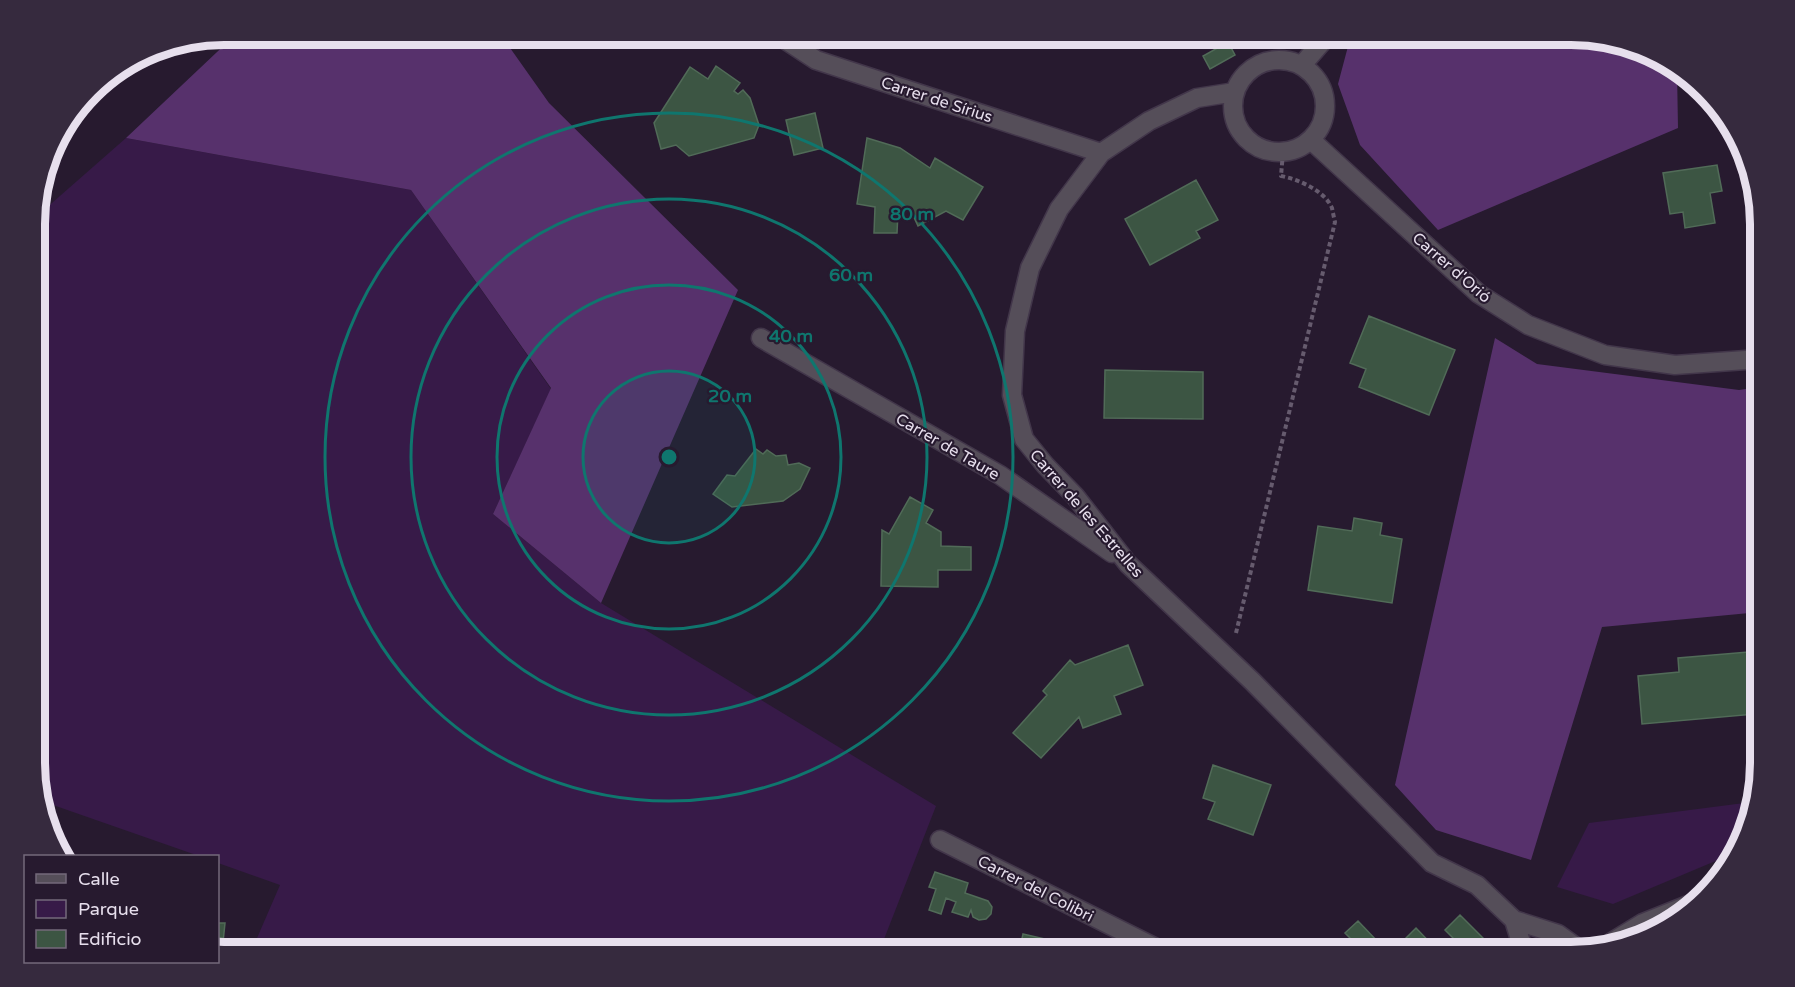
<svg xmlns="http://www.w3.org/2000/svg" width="1795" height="987" font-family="'Varela Round',sans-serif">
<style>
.green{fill:#371a48}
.forest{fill:#57316c}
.building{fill:#3c5543;stroke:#516b58;stroke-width:1.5}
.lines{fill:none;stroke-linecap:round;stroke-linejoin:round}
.minor-casing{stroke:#42364a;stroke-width:21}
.path{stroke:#665b6e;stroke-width:4;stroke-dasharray:4.5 3;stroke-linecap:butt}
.minor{stroke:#554e59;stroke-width:18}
.ring{fill:none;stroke:#0f766e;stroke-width:3}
.labels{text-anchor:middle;stroke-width:4.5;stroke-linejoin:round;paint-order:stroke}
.street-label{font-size:16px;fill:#e7dfed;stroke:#271a2f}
.rim{fill:none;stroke:#e7dfed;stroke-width:8}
.centre{fill:#0f766e;stroke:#271a2f;stroke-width:3}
.ring-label{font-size:18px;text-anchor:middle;font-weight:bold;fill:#0f766e;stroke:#271a2f;stroke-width:4.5;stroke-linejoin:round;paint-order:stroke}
</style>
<rect width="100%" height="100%" fill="#271a2f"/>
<!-- green -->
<path class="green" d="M126 138 411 190 551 389 493 514 601 603 936 806 879 952H251L280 885 218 863V856H199L53 805 48 820 36 787V217Z
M1752 802 1737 852 1613 904 1557 887 1589 823Z"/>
<!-- forest -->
<path class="forest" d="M235 35H501L549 103 738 290 601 603 493 514 551 388 411 190 126 138Z
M1351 35H1571L1665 60 1677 71 1678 128 1438 230 1360 145 1338 84Z
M1495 338 1537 364 1739 390 1760 387V612L1602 627 1531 860 1436 830 1395 785Z"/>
<!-- building -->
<path class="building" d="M979 35H1003L1004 38 980 40Z
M1228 42 1235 55 1210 69 1203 56Z
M716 66 740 83 734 91 738 94 743 90 750 98 759 125 754 138 689 156 676 145 661 149 654 123 690 67 708 79Z
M815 113 823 148 794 155 786 120Z
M867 138 900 148 930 168 935 158 983 187 963 220 946 211 918 226 911 211 898 212 897 233H874L875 207 857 204Z
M1717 165 1722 191 1710 193 1715 223 1685 228 1683 212 1670 214 1663 173Z
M1196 180 1218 220 1196 231 1200 238 1150 265 1125 219Z
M37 196 44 204 36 210V200Z
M1369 316 1455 350 1429 415 1359 387 1366 369 1350 363Z
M1105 370 1203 372V419L1104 418Z
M756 449 763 454 767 450 776 456 786 455 788 465 799 463 810 468 800 489 783 501 732 507 713 494 727 475 735 476Z
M910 497 933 510 926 523 941 532V546L971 547V570H938V587L881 586 882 530 889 534Z
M1354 518 1382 523 1380 535 1402 539 1392 603 1308 590 1318 526 1352 531Z
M1128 645 1143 685 1114 696 1121 714 1083 728 1079 717 1041 758 1013 733 1047 695 1043 691 1070 660 1075 665Z
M1760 651V743H1757L1755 714 1642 724 1638 676 1679 672 1678 658Z
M1213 765 1271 785 1253 835 1208 819 1215 802 1203 798Z
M935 872 968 883 965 893 988 901 992 907 991 914 986 919 979 920 973 917 971 910 968 917 952 912 956 902 946 898 941 914 929 910 936 889 929 887Z
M1460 915 1483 938 1470 952H1454L1451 949 1457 942 1445 930Z
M1358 921 1379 943 1370 952H1364L1345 933Z
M218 923H225L222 952 218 951Z
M1416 928 1439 952H1414L1403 941Z
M1023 934 1093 950 1092 952H1019Z"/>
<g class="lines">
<defs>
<path id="minor" d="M778 35 816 60 1101 153
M1233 106a46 46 0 1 1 92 0a46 46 0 1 1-92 0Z
M1302 65 1328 35
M1235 92 1197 98 1149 121 1101 153 1059 209 1030 268 1015 331 1012 395 1024 439 1045 465 1075 496 1128 564 1252 681 1432 863 1477 885 1514 920 1558 934 1583 952
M1311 140 1479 294 1528 325 1605 355 1675 365 1760 359
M761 338 1000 475 1112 553
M940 840 1164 952
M1514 920 1524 952
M1612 942 1643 923 1693 903"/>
</defs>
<!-- minor casing -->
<use href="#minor" class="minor-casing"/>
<!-- path -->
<path class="path" d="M1236 633 1335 222C1334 218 1333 213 1332 208 1325 191 1298 179 1281 176L1283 152"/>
<!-- minor -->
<use href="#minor" class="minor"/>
</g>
<!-- distance rings -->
<circle cx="669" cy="457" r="86" fill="#0f766e" fill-opacity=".12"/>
<g class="ring">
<circle cx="669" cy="457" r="86"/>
<circle cx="669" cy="457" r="172"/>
<circle cx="669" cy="457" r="258"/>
<circle cx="669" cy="457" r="344"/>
</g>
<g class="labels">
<!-- street labels -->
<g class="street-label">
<text transform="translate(937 99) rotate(18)" y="6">Carrer de Sírius</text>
<text transform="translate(1452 267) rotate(41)" y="6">Carrer d'Orió</text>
<text transform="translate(948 446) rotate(30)" y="6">Carrer de Taure</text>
<text transform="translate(1087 513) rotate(49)" y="6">Carrer de les Estrelles</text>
<text transform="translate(1036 888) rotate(27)" y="6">Carrer del Colibri</text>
</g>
</g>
<!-- crop -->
<path d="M0 0H1795V987H0ZM224 45H1571A179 179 0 0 1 1750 224V763A179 179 0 0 1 1571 942H224A179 179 0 0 1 45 763V224A179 179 0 0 1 224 45Z" fill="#362a3e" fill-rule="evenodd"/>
<path class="rim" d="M224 45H1571A179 179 0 0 1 1750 224V763A179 179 0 0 1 1571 942H224A179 179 0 0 1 45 763V224A179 179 0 0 1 224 45Z"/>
<circle cx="669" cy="457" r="9" class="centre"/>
<g class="ring-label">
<text x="912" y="220">80 m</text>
<text x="851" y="281">60 m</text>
<text x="791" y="342">40 m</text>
<text x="730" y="402">20 m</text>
</g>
<!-- legend -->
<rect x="24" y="855" width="195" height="108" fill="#271a2f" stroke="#74697b" stroke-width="1.5"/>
<rect x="36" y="874" width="30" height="9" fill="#554e59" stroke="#74697b" stroke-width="1.5"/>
<text x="78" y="885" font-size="18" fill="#e7dfed">Calle</text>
<rect x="36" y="900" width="30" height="18" fill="#371a48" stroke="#74697b" stroke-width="1.5"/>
<text x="78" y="915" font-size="18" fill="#e7dfed">Parque</text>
<rect x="36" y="930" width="30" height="18" fill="#3c5543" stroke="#74697b" stroke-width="1.5"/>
<text x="78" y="945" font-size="18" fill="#e7dfed">Edificio</text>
</svg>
